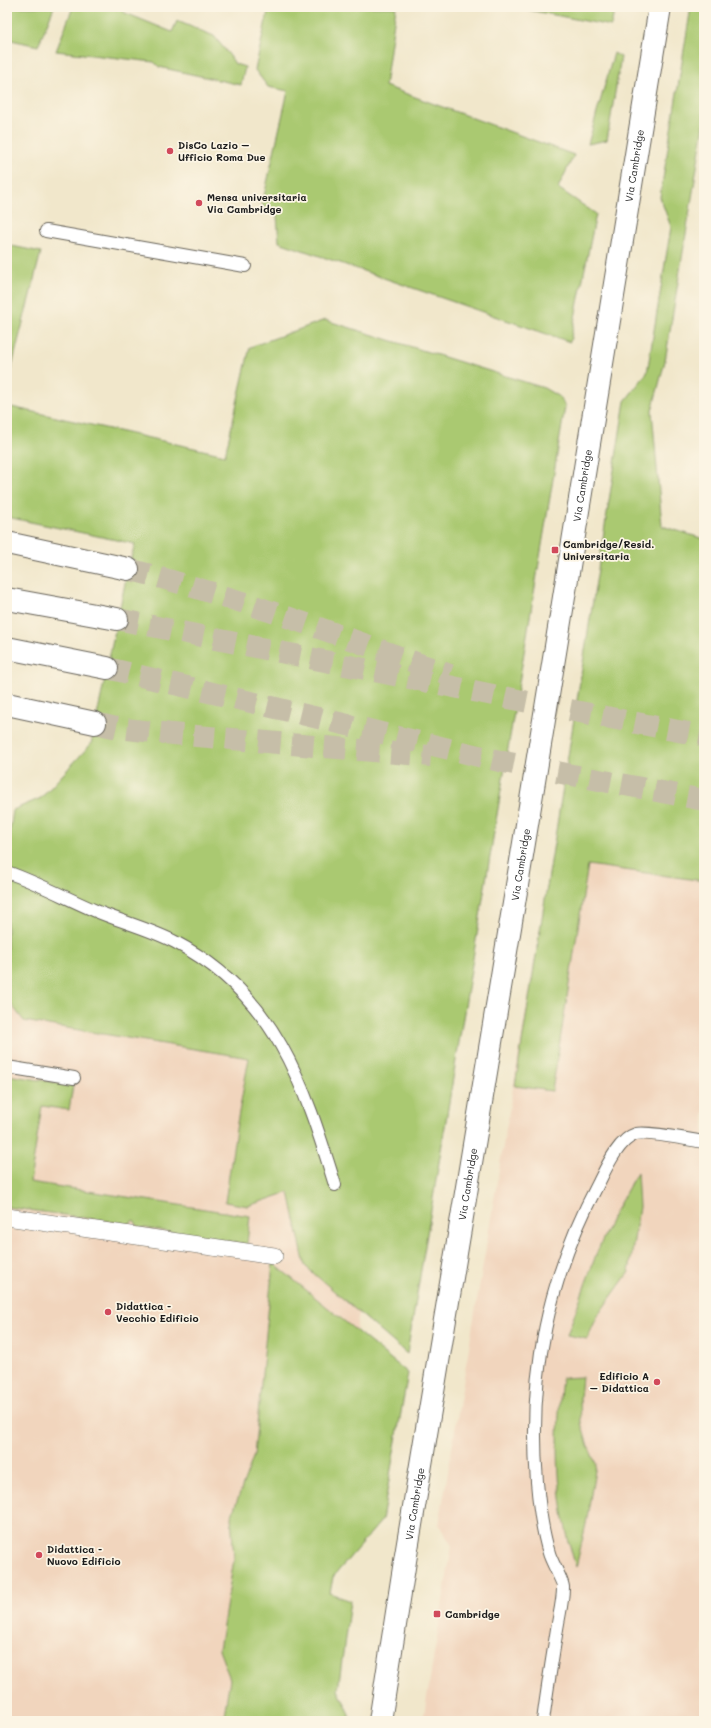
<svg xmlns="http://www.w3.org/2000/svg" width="711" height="1728" font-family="Mali,sans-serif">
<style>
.built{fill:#f1d5bd}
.green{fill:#aac971;stroke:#637246}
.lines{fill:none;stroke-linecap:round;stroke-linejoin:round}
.secondary-tunnel{stroke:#c6bea8;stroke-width:22;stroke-dasharray:22 11;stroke-linecap:butt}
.service-casing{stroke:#676359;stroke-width:14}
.pedestrian-casing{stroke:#676359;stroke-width:18}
.minor-casing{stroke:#676359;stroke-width:24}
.secondary-casing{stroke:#676359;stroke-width:24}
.service{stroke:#fff;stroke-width:12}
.pedestrian{stroke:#fff;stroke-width:17}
.minor{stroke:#fff;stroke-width:22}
.secondary{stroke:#fff;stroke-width:22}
.poi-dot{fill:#d1495b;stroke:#fcf5e5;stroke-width:1.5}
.labels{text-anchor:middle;stroke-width:3.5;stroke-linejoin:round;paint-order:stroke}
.poi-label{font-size:10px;font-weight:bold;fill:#1c1c1c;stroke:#fcf5e5;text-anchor:start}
.street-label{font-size:10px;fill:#1c1c1c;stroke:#fcf5e5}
</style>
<rect width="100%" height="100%" fill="#fcf5e5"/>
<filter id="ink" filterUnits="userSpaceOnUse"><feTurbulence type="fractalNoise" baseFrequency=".025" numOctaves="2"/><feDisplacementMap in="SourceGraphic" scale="8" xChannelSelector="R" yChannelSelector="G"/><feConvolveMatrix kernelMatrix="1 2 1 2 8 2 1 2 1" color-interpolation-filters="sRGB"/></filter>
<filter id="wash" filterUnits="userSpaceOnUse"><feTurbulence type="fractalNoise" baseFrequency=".012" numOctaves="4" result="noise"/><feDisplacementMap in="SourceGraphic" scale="16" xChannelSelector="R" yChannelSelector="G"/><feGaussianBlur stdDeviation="0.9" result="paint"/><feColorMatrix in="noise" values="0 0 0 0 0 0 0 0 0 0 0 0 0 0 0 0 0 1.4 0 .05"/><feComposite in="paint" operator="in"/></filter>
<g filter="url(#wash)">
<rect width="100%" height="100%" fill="#f1e7cb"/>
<!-- built -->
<path class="built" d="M552 857 704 879V1721H423L452 1546 439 1525Z
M7 998 403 1056 320 1540 292 1721H7Z"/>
<!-- green -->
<path class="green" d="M7 7H54L38 46 7 39Z
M73 7H125L123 12 172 32 177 21 214 36 230 56 235 64 245 67 241 85 159 67 154 62 56 51Z
M269 7H396L385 86 574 155 558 188 596 214 570 342 279 242 277 216 262 205 288 91 268 87 255 70Z
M513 7H615L611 26Z
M691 7H704V125L665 361 652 411 662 526 704 539V881L588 865 552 1091 515 1086 625 401 647 373 671 227 660 197Z
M614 53 621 57 607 140 588 144Z
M7 245 41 252 7 385Z
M325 320 544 388 561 398 565 407 407 1354 305 1266 289 1192 248 1206 225 1202 237 1123 249 1058 24 1021 7 999V853L13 810 41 798 91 744 128 569 135 544 7 517V406L225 455 250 347Z
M7 1075 73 1085 69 1110 42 1106 30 1182 250 1216 247 1244 138 1227 134 1220 128 1224 7 1207Z
M637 1172 639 1207 629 1272 598 1315 587 1339 567 1335 597 1252 614 1214Z
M273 1263 408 1373 382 1520 333 1577 330 1593 350 1601 338 1690 350 1714 349 1721H223L230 1679 219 1650 234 1559 231 1517 254 1455Z
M582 1377 580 1398 581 1423 588 1446 596 1464 586 1524 576 1567C556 1506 555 1441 562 1378Z"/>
</g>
<g filter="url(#ink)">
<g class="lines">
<!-- secondary-tunnel -->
<path class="secondary-tunnel" d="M128 569C238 597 344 637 450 675
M117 619 523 701 704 736
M107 668 504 762 704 800
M95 723 117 728 173 734 431 756"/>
<defs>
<path id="service" d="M46 231 245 266
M7 872C38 883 66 898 96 911 122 922 150 929 175 942 275 994 304 1084 335 1185
M7 1067 74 1078
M543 1721C547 1690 552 1660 557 1629 559 1616 563 1601 563 1588 564 1583 551 1561 549 1553 542 1530 539 1506 537 1482 528 1374 548 1278 599 1182 606 1168 619 1139 636 1134 647 1131 690 1140 704 1142"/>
<path id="pedestrian" d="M7 1217 274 1256"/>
<g id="minor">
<path id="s1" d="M380 1721 405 1561 524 843 660 7"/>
</g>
<path id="secondary" d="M7 543 128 569
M7 599 117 619
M7 648 107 668
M7 704 95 723"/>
</defs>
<!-- service casing -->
<use href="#service" class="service-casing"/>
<!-- pedestrian casing -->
<use href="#pedestrian" class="pedestrian-casing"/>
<!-- minor casing -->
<use href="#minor" class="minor-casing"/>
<!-- secondary casing -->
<use href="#secondary" class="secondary-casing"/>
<!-- service -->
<use href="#service" class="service"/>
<!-- pedestrian -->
<use href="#pedestrian" class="pedestrian"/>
<!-- minor -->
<use href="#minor" class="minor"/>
<!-- secondary -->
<use href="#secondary" class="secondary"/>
</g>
</g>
<!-- markers -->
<g class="poi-dot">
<circle cx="170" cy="151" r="4"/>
<circle cx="199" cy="203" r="4"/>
<rect x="551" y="546" width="8" height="8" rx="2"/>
<circle cx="108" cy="1312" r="4"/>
<circle cx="657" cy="1382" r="4"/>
<circle cx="39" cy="1555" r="4"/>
<rect x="433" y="1610" width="8" height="8" rx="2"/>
</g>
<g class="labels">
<!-- poi labels -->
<g class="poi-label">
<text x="178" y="149">DisCo Lazio –<tspan x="178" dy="12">Ufficio Roma Due</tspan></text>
<text x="207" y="201">Mensa universitaria<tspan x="207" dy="12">Via Cambridge</tspan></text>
<text x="563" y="548">Cambridge/Resid.<tspan x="563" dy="12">Universitaria</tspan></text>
<text x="116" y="1310">Didattica -<tspan x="116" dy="12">Vecchio Edificio</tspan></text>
<text x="649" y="1380" text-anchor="end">Edificio A<tspan x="649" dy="12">– Didattica</tspan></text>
<text x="47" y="1553">Didattica -<tspan x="47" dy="12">Nuovo Edificio</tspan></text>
<text x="445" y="1618">Cambridge</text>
</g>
<!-- street labels -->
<g class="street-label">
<text dy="4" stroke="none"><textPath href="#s1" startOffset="1576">Via Cambridge</textPath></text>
<text dy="4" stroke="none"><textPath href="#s1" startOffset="1252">Via Cambridge</textPath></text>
<text dy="4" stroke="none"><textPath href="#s1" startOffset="868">Via Cambridge</textPath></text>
<text dy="4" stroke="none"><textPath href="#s1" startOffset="544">Via Cambridge</textPath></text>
<text dy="4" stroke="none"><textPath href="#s1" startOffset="220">Via Cambridge</textPath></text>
</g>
</g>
<!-- margin -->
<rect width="711" height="1728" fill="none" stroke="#fcf5e5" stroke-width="24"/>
</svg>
